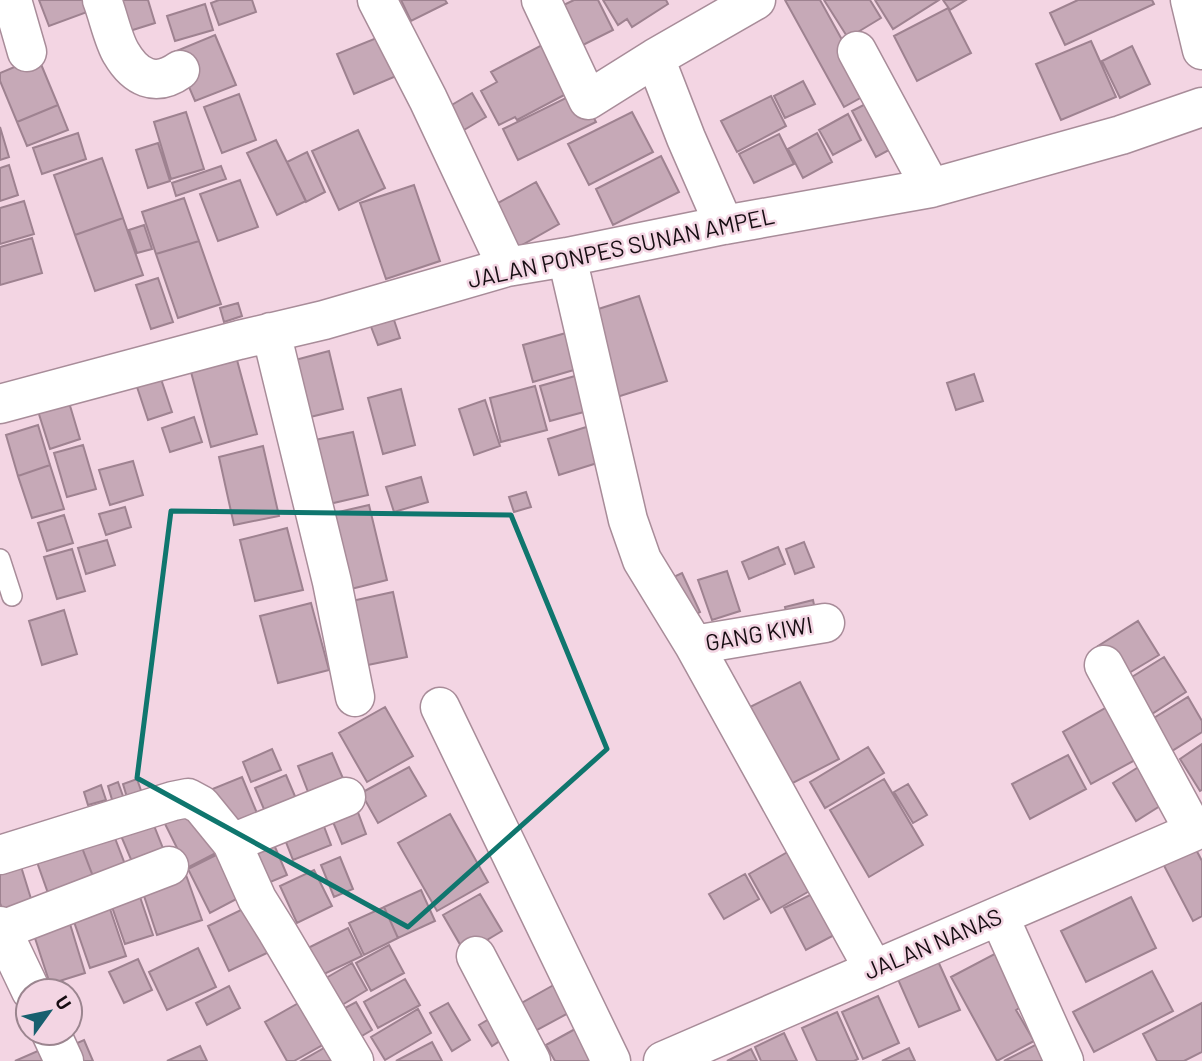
<svg xmlns="http://www.w3.org/2000/svg" width="1202" height="1061" font-family="Barlow,sans-serif">
<style>
.building{fill:#c6a9b7;stroke:#9e8290;stroke-width:2}
.lines{fill:none;stroke-linecap:round;stroke-linejoin:round}
.lane-casing{stroke:#a88c99;stroke-width:22}
.street-casing{stroke:#a88c99;stroke-width:41}
.lane{stroke:#fff;stroke-width:19}
.street{stroke:#fff;stroke-width:38}
.marked{fill:none;stroke:#0f766e;stroke-width:5;stroke-linejoin:round}
.labels{text-anchor:middle;stroke-width:5;stroke-linejoin:round;paint-order:stroke}
.street-label{font-size:23px;fill:#160d12;stroke:#f3d5e3}
</style>
<rect width="100%" height="100%" fill="#f3d5e3"/>
<!-- building -->
<path class="building" d="M39 0H95L98 8 49 26Z
M109 0H148L155 23 120 34Z
M219 0H252L256 12 219 25 211 3Z
M401 0H445L447 3 411 21Z
M574 0H598L613 30 569 52 549 12Z
M603 0H666L668 4 632 27 627 19 618 25Z
M785 0H820L871 92 844 107Z
M824 0H870L881 18 848 38Z
M875 0H939L893 29Z
M943 0H966L950 10Z
M1078 0H1152L1154 4 1065 45 1050 13Z
M205 4 213 30 175 41 167 16Z
M948 8 971 53 917 81 894 36Z
M215 35 236 85 195 101 174 52Z
M384 35 401 74 354 94 337 54Z
M1091 41 1116 97 1061 120 1036 64Z
M542 45 568 93 517 120 515 117 499 125 481 91 497 82 491 72Z
M1132 46 1150 84 1120 98 1102 61Z
M38 57 58 105 17 122 0 81V73Z
M803 81 815 104 785 118 774 96Z
M580 91 596 122 518 160 503 129Z
M472 93 486 117 464 130 450 106Z
M239 94 256 140 222 153 204 107Z
M771 96 786 126 737 152 721 121Z
M877 98 902 143 876 157 852 111Z
M58 105 68 130 27 146 17 122Z
M186 112 204 169 171 179 154 122Z
M632 112 653 152 589 185 568 144Z
M848 114 861 140 833 155 819 130Z
M0 127 9 157 0 160Z
M358 130 385 188 339 210 312 151Z
M78 133 86 159 42 174 33 148Z
M817 133 832 162 803 178 788 149Z
M779 134 794 164 754 183 739 154Z
M276 140 306 201 277 215 247 153Z
M158 143 170 181 148 188 136 150Z
M307 152 325 192 306 202 287 162Z
M661 156 679 192 613 225 596 189Z
M102 158 123 218 75 235 54 175Z
M9 165 18 195 0 201V168Z
M221 166 226 179 176 196 172 183Z
M240 180 258 227 218 241 200 194Z
M536 182 559 224 515 249 491 207Z
M414 185 440 261 386 279 360 203Z
M184 198 199 241 156 254 142 212Z
M24 201 34 234 0 244V208Z
M123 218 143 275 95 291 75 235Z
M144 225 152 249 137 253 129 230Z
M32 238 42 273 0 285V247Z
M199 241 221 304 178 318 156 254Z
M158 278 173 322 151 329 136 285Z
M639 296 667 381 617 397 589 312Z
M238 303 242 316 224 322 220 308Z
M393 317 400 338 378 345 370 324Z
M573 331 584 367 533 382 523 345Z
M329 351 343 409 298 420 284 363Z
M237 360 257 434 211 447 191 372Z
M589 372 599 408 550 421 540 386Z
M974 374 983 401 956 410 947 383Z
M161 379 172 412 148 420 137 387Z
M535 386 547 430 501 442 490 398Z
M401 389 415 445 383 454 368 398Z
M68 399 80 439 50 449 37 408Z
M485 400 500 446 474 455 459 409Z
M194 417 202 442 170 452 162 428Z
M599 423 610 459 559 475 548 439Z
M38 425 50 465 18 476 6 435Z
M353 432 368 495 325 505 310 441Z
M83 445 96 489 67 497 54 453Z
M263 446 279 516 234 525 219 457Z
M133 461 143 495 110 505 99 470Z
M50 465 64 509 32 518 18 476Z
M421 477 428 502 394 512 386 487Z
M526 492 531 507 514 512 509 497Z
M369 505 387 580 339 592 321 516Z
M125 507 131 527 106 535 99 514Z
M64 515 73 543 47 551 38 523Z
M287 528 303 590 255 601 240 540Z
M107 540 115 565 86 574 78 548Z
M804 542 814 567 795 574 786 549Z
M778 547 785 564 749 579 742 562Z
M72 549 85 591 57 599 44 557Z
M727 571 740 611 712 620 698 580Z
M682 573 700 612 684 620 665 581Z
M393 592 407 657 353 668 338 604Z
M813 600 817 619 789 625 785 607Z
M311 603 329 670 278 683 260 616Z
M64 610 77 654 42 665 29 621Z
M1138 621 1159 655 1119 679 1098 646Z
M1164 657 1186 692 1141 721 1119 685Z
M800 682 839 759 789 785 750 707Z
M1188 697 1202 721V732L1164 756 1144 724Z
M1109 706 1137 759 1091 784 1063 732Z
M385 707 413 756 367 782 339 733Z
M1202 744V790L1200 791 1180 759Z
M868 747 884 773 825 808 810 782Z
M272 749 281 770 251 782 243 762Z
M332 753 345 783 310 797 298 766Z
M1068 755 1086 789 1030 819 1012 784Z
M1145 763 1168 801 1136 821 1113 783Z
M409 767 426 796 378 823 361 793Z
M286 775 297 801 266 814 255 788Z
M242 777 259 818 228 831 210 790Z
M137 779 144 799 129 804 123 784Z
M884 779 923 845 869 877 830 810Z
M118 782 124 799 113 803 108 786Z
M908 784 927 815 913 823 894 792Z
M101 785 106 800 88 805 84 792Z
M189 801 216 853 187 868 161 816Z
M356 807 366 834 342 844 331 817Z
M450 814 488 882 437 911 398 843Z
M320 816 331 845 293 860 282 832Z
M151 818 166 856 135 869 119 831Z
M113 833 126 867 94 879 81 845Z
M272 840 287 875 256 888 241 852Z
M1192 842 1202 861V916L1193 921 1160 858Z
M81 845 94 879 49 896 37 862Z
M791 850 813 889 771 913 749 874Z
M222 852 244 895 210 913 188 869Z
M340 857 353 889 334 897 321 865Z
M19 860 32 902 3 911 0 903V866Z
M314 870 332 906 297 923 280 886Z
M745 874 759 899 724 919 709 894Z
M186 875 202 920 157 935 142 890Z
M421 890 435 921 398 938 384 907Z
M816 892 838 933 806 950 784 908Z
M139 894 153 935 125 944 111 904Z
M480 894 502 931 465 953 443 915Z
M1131 897 1156 948 1086 982 1061 931Z
M108 903 126 956 90 968 72 916Z
M247 907 269 952 229 971 208 926Z
M384 907 398 938 364 955 349 923Z
M67 914 85 973 50 984 31 926Z
M348 928 362 956 322 975 308 948Z
M389 945 404 973 371 991 356 963Z
M198 948 216 987 167 1010 149 972Z
M1004 949 1032 1001 1016 1010 1034 1041 997 1061 951 977Z
M933 950 960 1010 919 1027 893 968Z
M138 959 152 990 124 1003 109 972Z
M352 963 367 990 342 1005 326 978Z
M1152 971 1173 1011 1094 1052 1073 1012Z
M405 979 420 1005 378 1028 364 1002Z
M559 982 574 1010 526 1036 511 1009Z
M229 986 240 1008 207 1025 196 1003Z
M878 996 899 1043 863 1059 842 1012Z
M302 1001 326 1043 294 1061H287L265 1022Z
M356 1002 372 1030 348 1044 332 1015Z
M448 1003 470 1040 452 1051 430 1013Z
M1202 1003V1052L1184 1061H1157L1143 1034Z
M418 1009 431 1033 385 1060 371 1037Z
M837 1012 858 1059 854 1061H817L802 1028Z
M499 1013 512 1033 492 1046 479 1025Z
M586 1023 604 1061H555L546 1045Z
M784 1033 797 1061H761L755 1047Z
M84 1040 93 1061H74L68 1047Z
M432 1042 442 1061H396Z
M1039 1043 1048 1061H1004Z
M331 1044 341 1061H301Z
M200 1046 207 1061H167Z
M909 1048 915 1061H882Z
M751 1049 757 1061H727Z
M40 1050 46 1061H15Z"/>
<g class="lines">
<defs>
<path id="lane" d="M0 559 12 596"/>
<path id="street" d="M12 0 27 52
M102 0C108 15 113 40 121 53 135 77 155 88 180 70
M377 0 428 99 507 267
M541 0 588 100 655 58 756 0
M1190 0 1202 50
M857 51 931 188
M655 58 686 138 724 225
M567 257 628 520 642 560 694 645 874 970
M271 332 332 582 355 697
M0 404 239 340 324 320 507 267 567 257 724 225 931 188 1121 135 1202 107
M694 645 825 623
M1104 665 1194 831
M440 707 611 1061
M232 843 346 797
M0 855 173 801 188 798 201 805 232 843 257 899 277 931 354 1061
M999 916 1064 1061
M0 926 31 991
M2 930 169 866
M476 956 531 1061
M51 1033 64 1061
M663 1061 1202 828"/>
</defs>
<!-- lane casing -->
<use href="#lane" class="lane-casing"/>
<!-- street casing -->
<use href="#street" class="street-casing"/>
<!-- lane -->
<use href="#lane" class="lane"/>
<!-- street -->
<use href="#street" class="street"/>
</g>
<!-- marked area -->
<path class="marked" d="M171 511 511 515 607 749 408 927 137 778Z"/>
<g class="labels">
<!-- street labels -->
<g class="street-label">
<text transform="translate(621 248) rotate(-12)" y="8">JALAN PONPES SUNAN AMPEL</text>
<text transform="translate(759 634) rotate(-10)" y="8">GANG KIWI</text>
<text transform="translate(933 944) rotate(-23)" y="8">JALAN NANAS</text>
</g>
</g>
<!-- north arrow -->
<g transform="translate(49 1012) rotate(57)"><circle r="33" fill="#f3d5e3" stroke="#9b858f" stroke-width="2"/>
<path d="M0-5L12 26L0 18L-12 26Z" fill="#17606f"/>
<text y="-10" font-size="19" font-weight="bold" text-anchor="middle" fill="#160d12">U</text>
</g>
</svg>
